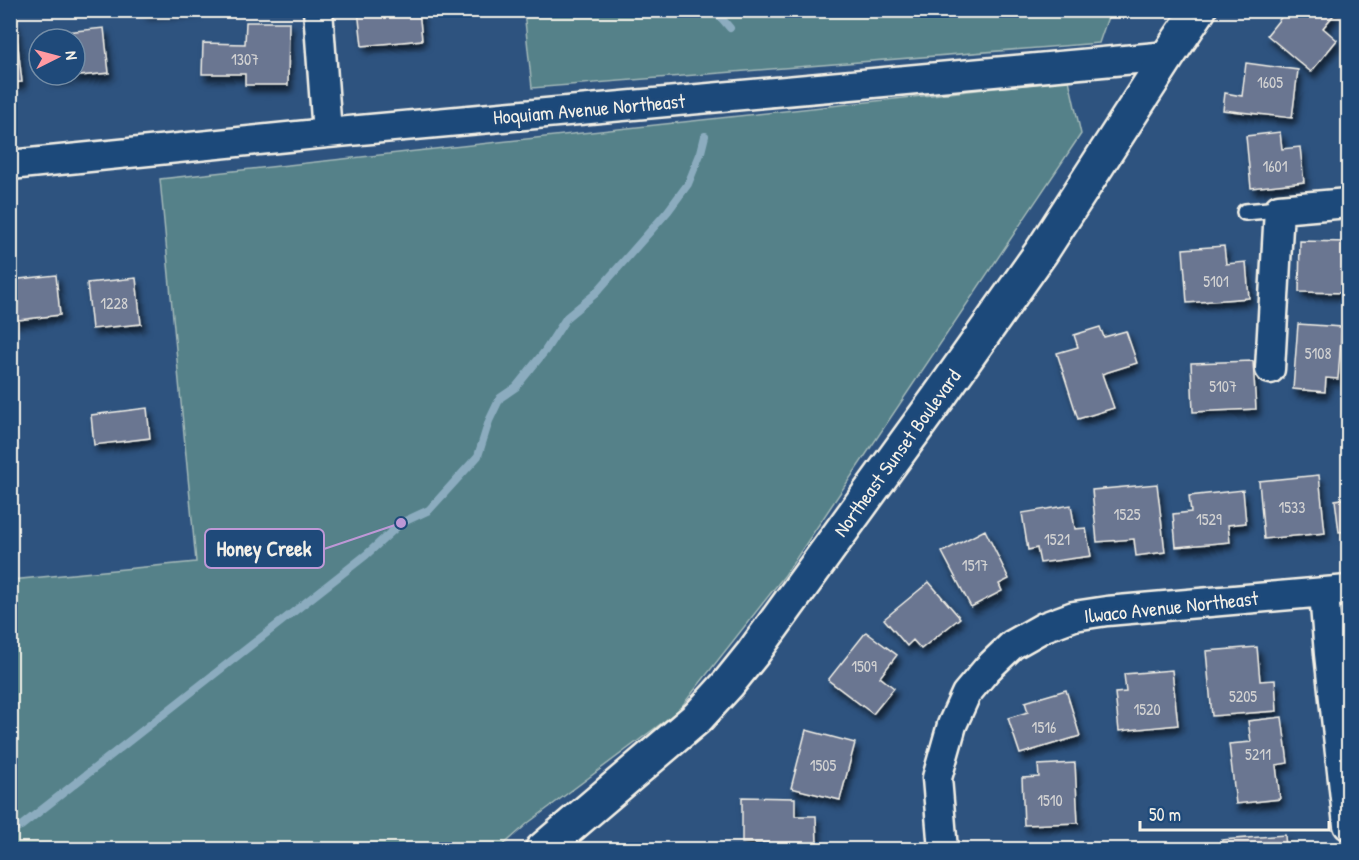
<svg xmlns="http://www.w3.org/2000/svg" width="1359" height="860" font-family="'Patrick Hand',sans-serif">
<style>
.green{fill:#548189;stroke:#a4b9b8;stroke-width:1.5}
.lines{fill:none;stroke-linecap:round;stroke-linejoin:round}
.stream{stroke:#8cacbf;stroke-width:8}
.building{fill:#6b7691;stroke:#f4f1e8;stroke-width:1.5;filter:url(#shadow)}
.service-casing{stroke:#f4f1e8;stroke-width:20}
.minor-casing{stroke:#f4f1e8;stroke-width:33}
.secondary-casing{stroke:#f4f1e8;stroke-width:38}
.service{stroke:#1f4a7a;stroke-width:15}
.minor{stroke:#1f4a7a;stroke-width:28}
.secondary{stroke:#1f4a7a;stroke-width:33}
.labels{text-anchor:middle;stroke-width:6;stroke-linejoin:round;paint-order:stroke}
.number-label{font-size:16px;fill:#d2d2d2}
.street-label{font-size:20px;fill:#f4f1e8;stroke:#1f4a7a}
.leader{fill:none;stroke:#be98d6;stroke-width:2}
.callout-dot{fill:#be98d6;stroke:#1f4a7a;stroke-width:2}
.callout{fill:#1f4a7a;stroke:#be98d6;stroke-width:2}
.callout-label{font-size:21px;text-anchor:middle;font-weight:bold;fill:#f4f1e8}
</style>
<defs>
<filter id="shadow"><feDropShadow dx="3.5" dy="6" stdDeviation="3" flood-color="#0009"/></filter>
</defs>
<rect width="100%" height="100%" fill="#2e537f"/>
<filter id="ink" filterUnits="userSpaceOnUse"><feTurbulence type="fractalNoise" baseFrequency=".0167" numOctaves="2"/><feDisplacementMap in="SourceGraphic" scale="12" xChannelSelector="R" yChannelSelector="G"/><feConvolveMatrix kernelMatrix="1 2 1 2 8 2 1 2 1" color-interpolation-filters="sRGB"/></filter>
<g filter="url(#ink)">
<!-- green -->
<path class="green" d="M524 11V10L1110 11 1099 43 532 88Z
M1069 80 1081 134 785 575 678 711 528 823 499 849H11V580L196 562 160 179Z"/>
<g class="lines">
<!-- stream -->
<path class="stream" d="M718 10V14L730 28
M10 830 21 826 366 555 401 523 429 510 478 456 489 421 500 398 516 387 545 351 567 317 595 294 668 211 688 184 701 152 705 136"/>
</g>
<!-- building -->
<path class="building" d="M144 10H195L144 13Z
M358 10H419L422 40 362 46Z
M1287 10H1334L1336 12 1323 28 1337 40 1311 72 1267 35Z
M15 21 22 82 10 83V22Z
M246 22H289L288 85H245V74H202L203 43 245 44Z
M104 28 109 73 50 79V75H75V39H46V34Z
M1246 63 1298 70 1292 118 1223 110 1225 93 1242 96Z
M1280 132 1282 149 1300 147 1304 182 1251 188 1246 136Z
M1300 241 1348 242V293L1299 292Z
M1224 246 1226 264 1246 262 1249 298 1187 303 1183 249Z
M56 275 60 315 10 321V280Z
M136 278 141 324 92 329 87 283Z
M1298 324 1342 327 1338 379 1326 378 1325 392 1293 389Z
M1100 327 1104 337 1126 331 1137 363 1102 374 1114 408 1078 419 1057 353 1078 347 1074 335Z
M1253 361 1256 409 1193 412 1191 363Z
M147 408 150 438 94 445 91 415Z
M1319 475 1325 533 1264 539 1259 481Z
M1157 484 1165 552 1136 556 1134 539 1097 542 1092 490Z
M1243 490 1246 523 1228 525 1230 542 1176 547 1173 514 1191 512 1189 496Z
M1348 498V531L1339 532 1335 500Z
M1071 505 1075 529 1086 528 1091 556 1040 563 1037 548 1028 550 1022 513Z
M985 530 1009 579 999 584 1002 591 971 607 942 552Z
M929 582 960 618 921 649 913 640 907 646 884 619Z
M866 632 897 655 880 677 894 688 873 714 828 680Z
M1257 647 1260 681 1275 680 1277 711 1212 716 1206 651Z
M1172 670 1178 725 1119 731 1115 693 1126 692 1124 674Z
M1066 690 1080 736 1020 754 1008 718 1028 712 1025 702Z
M1282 717 1288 763 1276 765 1280 799 1236 804 1229 744 1251 742 1248 721Z
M806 730 855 743 840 800 791 788Z
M1075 763 1078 823 1024 825 1022 778 1039 777 1038 765Z
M742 797 795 798V816H816L817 843H742Z
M1285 835 1286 850H1223L1222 840Z"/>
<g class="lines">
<defs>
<path id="service" d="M1245 212 1279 209"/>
<path id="minor" d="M318 10 327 133
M10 165 327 133 1168 56
M1270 369 1279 209 1348 203
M1324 593 1329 654 1348 825
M943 850 937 778 952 725 966 694 987 669 1012 645 1044 627 1074 616 1107 611 1348 590"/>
<path id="secondary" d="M542 850 698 717 728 684 753 653 938 398 1042 251 1168 56 1199 10"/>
</defs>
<!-- service casing -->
<use href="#service" class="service-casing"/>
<!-- minor casing -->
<use href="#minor" class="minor-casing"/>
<!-- secondary casing -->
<use href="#secondary" class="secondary-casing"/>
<!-- service -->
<use href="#service" class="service"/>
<!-- minor -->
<use href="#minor" class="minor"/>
<!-- secondary -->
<use href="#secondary" class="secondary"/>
</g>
</g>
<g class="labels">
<!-- number labels -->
<g class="number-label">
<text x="245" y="65">1307</text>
<text x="1270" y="88">1605</text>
<text x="1275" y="172">1601</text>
<text x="1216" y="287">5101</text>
<text x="114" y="309">1228</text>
<text x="1318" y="359">5108</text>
<text x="1223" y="392">5107</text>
<text x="1292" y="513">1533</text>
<text x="1127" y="520">1525</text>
<text x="1209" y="525">1529</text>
<text x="1057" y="545">1521</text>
<text x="975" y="571">1517</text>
<text x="864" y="672">1509</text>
<text x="1243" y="702">5205</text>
<text x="1147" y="715">1520</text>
<text x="1044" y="733">1516</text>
<text x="1258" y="760">5211</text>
<text x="823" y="771">1505</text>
<text x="1050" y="806">1510</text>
</g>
<!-- street labels -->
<g class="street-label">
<text transform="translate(589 109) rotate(-5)" y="7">Hoquiam Avenue Northeast</text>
<text transform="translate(897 453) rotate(-54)" y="7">Northeast Sunset Boulevard</text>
<text transform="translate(1171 607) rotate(-6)" y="7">Ilwaco Avenue Northeast</text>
</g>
</g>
<!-- callouts -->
<path class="leader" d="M401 523L324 549"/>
<circle class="callout-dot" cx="401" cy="523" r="6"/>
<rect class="callout" x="205" y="529" width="119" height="39" rx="6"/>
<g class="callout-label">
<text x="264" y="556">Honey Creek</text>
</g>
<!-- margin -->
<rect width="1359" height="860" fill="none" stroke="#1f4a7a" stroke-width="36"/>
<rect x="18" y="18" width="1323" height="824" fill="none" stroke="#f4f1e8" stroke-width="2" filter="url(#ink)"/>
<!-- north arrow -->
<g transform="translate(57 57) rotate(84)"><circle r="28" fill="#1f4a7a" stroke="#748da6" stroke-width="1.5"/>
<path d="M0-4.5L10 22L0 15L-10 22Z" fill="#ff9aa2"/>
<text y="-9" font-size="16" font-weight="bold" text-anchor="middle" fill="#f4f1e8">N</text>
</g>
<!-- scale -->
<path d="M1140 821v9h189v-9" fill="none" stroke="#f4f1e8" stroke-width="3"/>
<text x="1149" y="821" font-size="18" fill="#f4f1e8" stroke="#1f4a7a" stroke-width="4.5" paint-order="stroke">50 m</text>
</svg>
